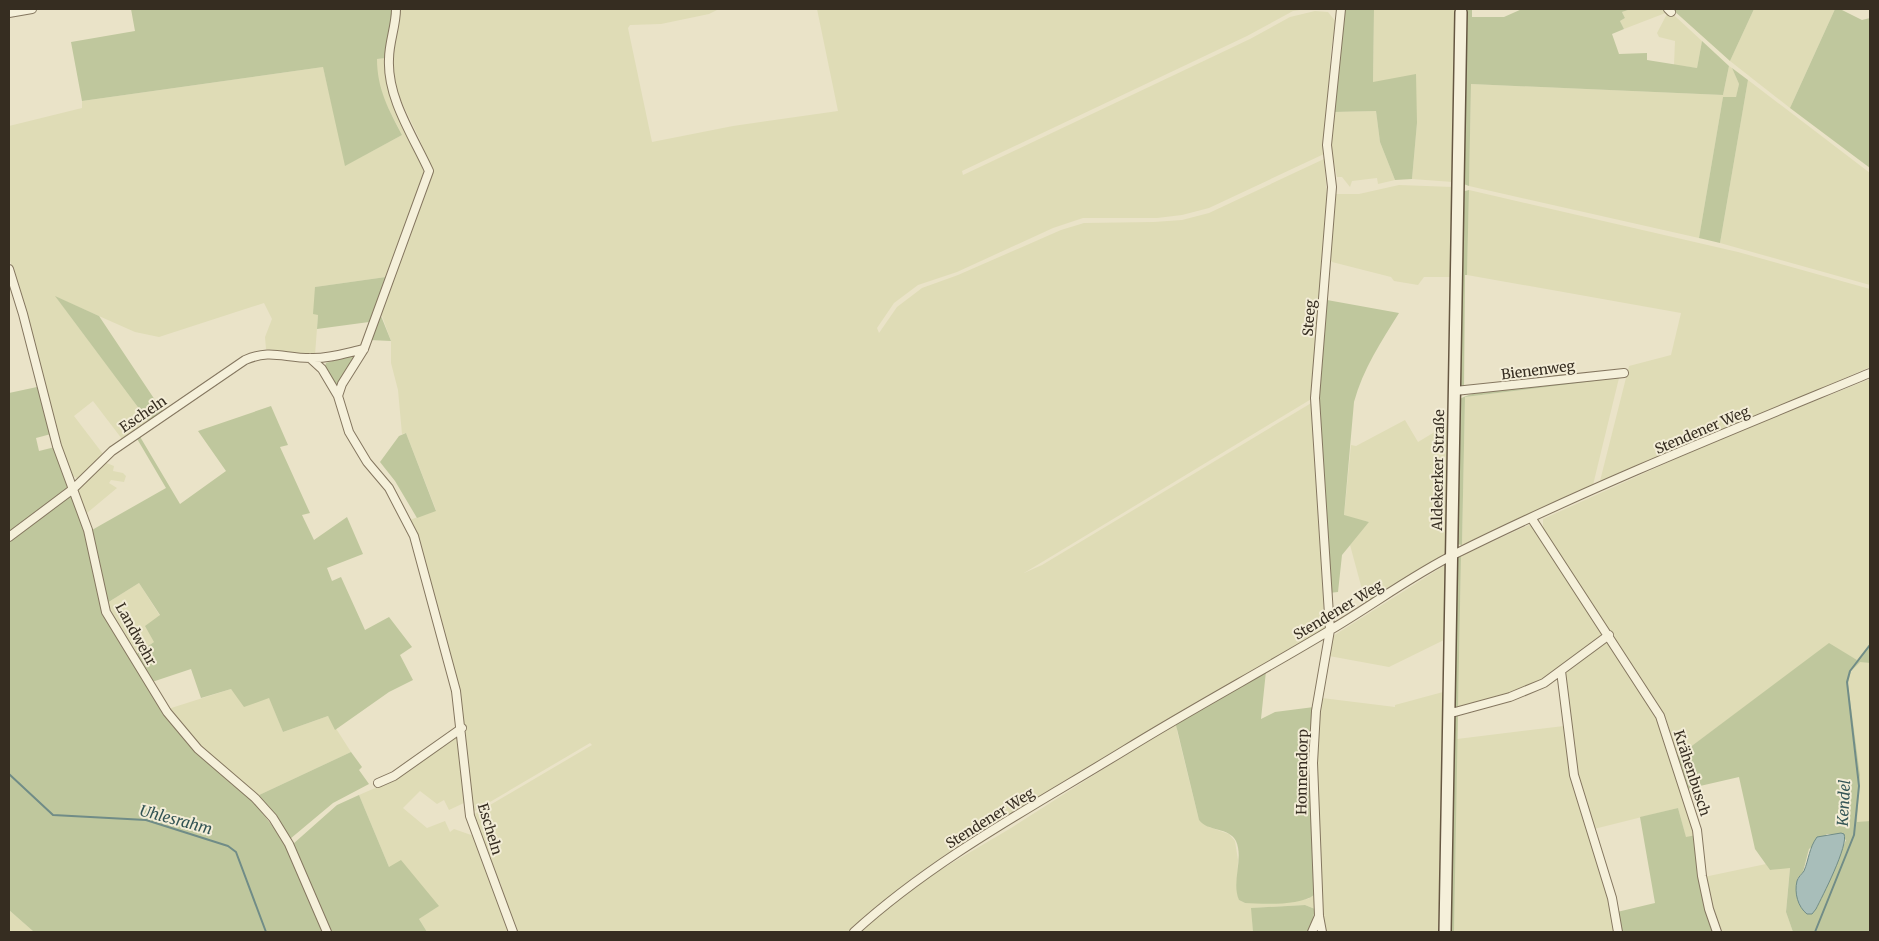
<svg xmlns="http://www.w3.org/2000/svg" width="1879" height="941" font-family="Merriweather,serif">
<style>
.farmland{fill:#dfdcb6}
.green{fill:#bfc79d;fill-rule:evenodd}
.water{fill:#a8beba;stroke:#708c87}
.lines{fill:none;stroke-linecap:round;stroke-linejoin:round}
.stream{stroke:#708c87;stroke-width:2}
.street-casing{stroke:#84765f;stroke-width:10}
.secondary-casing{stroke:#665742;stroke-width:14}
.street{stroke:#f5f0da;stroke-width:8}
.secondary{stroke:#f5f0da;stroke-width:11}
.labels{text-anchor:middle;stroke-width:4;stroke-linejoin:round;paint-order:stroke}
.street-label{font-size:14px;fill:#362d21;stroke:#f2ecd6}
.water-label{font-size:15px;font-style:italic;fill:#325354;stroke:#f2ecd6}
</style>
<rect width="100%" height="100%" fill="#eae3c8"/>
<!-- farmland -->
<path class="farmland" d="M400 9H719L709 14 661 24 630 25 628 28 652 142 733 126 838 111 817 9H1306L1293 11 1247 36 962 171 963 175 1250 39 1290 17 1315 11 1328 12 1336 22 1331 50 1324 154 1209 208 1182 215 1157 218H1083L1053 228 957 272 918 285 894 303 877 328 879 333 897 307 922 288 958 275 1061 230 1084 223 1154 222 1182 220 1209 213 1324 159 1328 209 1322 256 1313 398 1024 573 1042 565 1313 402 1325 630 1187 708 944 856 911 879 850 932H516L504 898 501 884 493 870 473 815 592 745 590 743 473 812 460 692 417 534 410 520 436 510 406 433 402 434 398 390 391 363V341L382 316H379L432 171 419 138 394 86 391 61 399 24Z
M1374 9H1456L1453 182 1412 179 1417 123 1373 83Z
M1631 9H1665L1676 17 1702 41 1697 68 1674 65 1675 41 1659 37 1657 33 1668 12 1624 29 1620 21 1625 18 1622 12Z
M1754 9H1835L1790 108 1730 61Z
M386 58 393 105 412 140 425 172 386 277 315 287 318 315 315 355 266 349 265 337 272 319 264 303 159 337 135 332 56 297 149 422 122 439 93 401 74 416 103 454 78 479 73 476 68 470 60 445 26 314 9 257V126L82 108V101L323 67 346 165 402 135 382 96 377 78V59Z
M1729 66 1732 68 1739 84 1736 98 1723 97 1699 238 1469 186 1471 84 1723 95Z
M1748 80 1870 173V285L1720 243Z
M1376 111 1380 142 1395 180 1378 184 1377 178 1352 181 1350 187 1342 177H1337L1330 144 1333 112Z
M1399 185 1453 187 1451 277H1424L1418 285 1394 281 1391 277 1332 262 1330 259 1336 194H1359Z
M1469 190 1738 252 1870 289V367L1599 485 1629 366 1671 355 1681 313 1467 275Z
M1619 378 1593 485 1462 545 1465 397Z
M1870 379V643L1857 660 1829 644 1677 757 1666 718 1543 528V519L1722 438Z
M1405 420 1418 442 1448 424 1445 555 1366 604 1350 545 1369 522 1344 516 1351 445 1356 446Z
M104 462 114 466 113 471 123 473 126 476 124 482 111 480 109 483 117 488 87 513 77 490Z
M1529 525 1533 527 1603 635 1542 681 1509 695 1458 709 1461 556Z
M1445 565 1444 640 1389 667 1329 656 1333 636Z
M139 583 160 616 154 642 135 655 109 612 107 603Z
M1607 641 1655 715 1696 835 1686 838 1678 808 1594 829 1578 774 1564 671Z
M1860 661 1870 663V821L1857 823 1860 775 1848 684 1851 671Z
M231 689 243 702 269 697 283 732 328 716 351 752 257 796 199 746 168 709Z
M1443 692 1438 932H1326L1322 918 1315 759 1322 698 1395 707V705Z
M1177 722V731L1199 820 1209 827 1229 834 1235 841 1238 860 1237 889 1239 900 1245 903H1269L1308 899 1314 895 1315 916V909L1305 905 1252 908 1253 932H858L887 907 935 873 1011 828Z
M1564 726 1610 898 1615 932H1454L1457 739Z
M460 731 466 802 449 810 444 800 437 804 420 791 403 808 427 828 445 821 450 832 454 829 474 836 509 932H427L419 919 438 906 389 867 359 795 396 779Z
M1766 864 1770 870 1790 867 1786 912 1793 932H1719L1710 910 1704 877Z
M9 910 34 932H9Z"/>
<!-- green -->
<path class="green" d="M131 9H393L386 58 377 59C377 89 389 110 402 135L345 166 323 67 82 101 71 42 135 31Z
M1345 9H1374L1373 82 1416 74 1417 123 1412 179 1395 180 1380 142 1376 111 1333 112 1339 72 1341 28Z
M1464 9H1472V17H1504L1522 9H1631L1622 12 1625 18 1620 21 1624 29 1612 34 1619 54 1647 53V60L1697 68 1702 41 1729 66 1723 95 1471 84 1469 186 1461 183Z
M1672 9H1754L1730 61Z
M1835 9H1840L1862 20 1870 18V168L1790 108Z
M1732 68 1748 80 1720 243 1699 238 1723 97H1736L1739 84Z
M1469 190 1467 275H1465L1464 389 1458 386 1461 192Z
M386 277 369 322 317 329 318 315 313 314 315 287Z
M55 296 99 316 163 412 149 422Z
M1327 300 1399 313C1381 342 1363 369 1354 402L1344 515 1369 522 1342 555 1338 592 1329 593 1319 393Z
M379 316H381L391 341 370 340Z
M353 355 355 357 338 388 325 366 326 363Z
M1619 378 1465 397 1462 545 1455 544 1458 400C1485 383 1584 381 1619 378Z
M37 387 51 434 36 438 39 451 55 447 69 489 9 534V393Z
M271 406 288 445 280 447 310 513 302 515 314 540 347 517 363 554 327 568 332 581 341 577 365 630 389 617 412 647 400 655 413 680 389 692 335 730 328 716 283 732 269 698 244 707 231 689 201 698 191 669 152 682 135 655 154 642 145 626 160 615 139 583 107 603 92 530 166 488 136 437 139 435 180 504 226 471 198 431Z
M406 433 436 511 417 518 395 481 380 462 399 436Z
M72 495 86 532 104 612 166 715 253 801 284 841 324 932H34L9 910V540L67 497Z
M1461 556 1458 709 1454 708 1457 558Z
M1829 643 1857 660 1870 643V663L1860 662 1851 671 1848 684 1860 775 1857 822 1870 821V932H1793L1786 912 1790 868 1770 870 1755 849 1739 777 1687 789 1677 757ZM1827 834 1836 835 1846 840 1832 873 1797 879 1803 872 1809 849Z
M1266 671 1261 719 1275 712 1314 707 1309 765 1314 895C1300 906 1263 904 1245 903L1239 900C1231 882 1244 859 1236 841 1229 827 1208 832 1199 820L1176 725 1177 722Z
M1458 713 1454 932H1449L1452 716Z
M351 752 362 767 359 770 369 784 333 803 290 839 257 796Z
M359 795 389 867 401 860 439 906 419 919 427 932H330L293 844 337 805Z
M1678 808 1686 837 1696 835 1715 932H1620L1617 912 1655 903 1640 817Z
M1305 905 1315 909 1310 932H1253L1251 908Z"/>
<!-- water -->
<path class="water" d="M1841 833 1844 834C1849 845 1822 897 1816 909L1812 914H1807C1798 907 1794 893 1797 881 1798 877 1802 874 1804 871 1809 859 1809 848 1817 837Z"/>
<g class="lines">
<!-- stream -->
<path class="stream" d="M9 774 53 815 146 820 228 846 236 852 266 932
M1815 932 1854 835 1859 786 1847 682 1850 671 1870 645"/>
<defs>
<path id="street" d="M396 9C396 26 389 42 389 59 387 98 413 136 429 171L364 349 342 384 338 396 349 432 367 462 389 488 414 536 456 691 470 816 513 932
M1668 9 1671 12
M9 13 32 9
M9 269 23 314 57 446 88 530 106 612 167 712 198 749 255 798 273 818 289 844 327 932
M310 358 322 369 338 396
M1455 391 1624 373
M1532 519 1660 716 1697 830 1702 876 1709 909 1717 932
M9 537 73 489 112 451 245 360C270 349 284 358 310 358 328 359 346 353 364 349
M1561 671 1574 775 1612 898 1618 932
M1448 711 1455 712 1510 697 1544 683 1609 635
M378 783 394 776 462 728
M854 932C934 859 1032 807 1125 750 1193 708 1264 670 1332 629 1374 604 1414 574 1457 553 1592 486 1732 430 1870 373
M1312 932 1319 916
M1322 932 1319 916 1313 763 1316 711 1330 630 1315 398 1332 187 1327 145 1341 9"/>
<path id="secondary" d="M1445 932 1461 12"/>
</defs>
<!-- street casing -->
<use href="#street" class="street-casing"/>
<!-- secondary casing -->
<use href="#secondary" class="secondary-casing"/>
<!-- street -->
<use href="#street" class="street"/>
<!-- secondary -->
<use href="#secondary" class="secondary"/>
</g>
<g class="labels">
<!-- street labels -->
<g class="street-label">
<text transform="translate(1309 318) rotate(-85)" y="5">Steeg</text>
<text transform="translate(1538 370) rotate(-7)" y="5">Bienenweg</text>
<text transform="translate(143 414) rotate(-34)" y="5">Escheln</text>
<text transform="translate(1702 430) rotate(-23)" y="5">Stendener Weg</text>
<text transform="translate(1438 470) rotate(-89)" y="5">Aldekerker Straße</text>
<text transform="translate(1338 610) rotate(-31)" y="5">Stendener Weg</text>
<text transform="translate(136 634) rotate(61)" y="5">Landwehr</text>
<text transform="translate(1302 772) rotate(-89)" y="5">Honnendorp</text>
<text transform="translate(1692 773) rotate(72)" y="5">Krähenbusch</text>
<text transform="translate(990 818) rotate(-32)" y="5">Stendener Weg</text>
<text transform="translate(490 829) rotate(73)" y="5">Escheln</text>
</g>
<!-- water labels -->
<g class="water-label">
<text transform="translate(1844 803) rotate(-87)" y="5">Kendel</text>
<text transform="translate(176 820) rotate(15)" y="5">Uhlesrahm</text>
</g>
</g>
<!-- border -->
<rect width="1879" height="941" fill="none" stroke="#362d21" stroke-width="20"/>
</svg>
